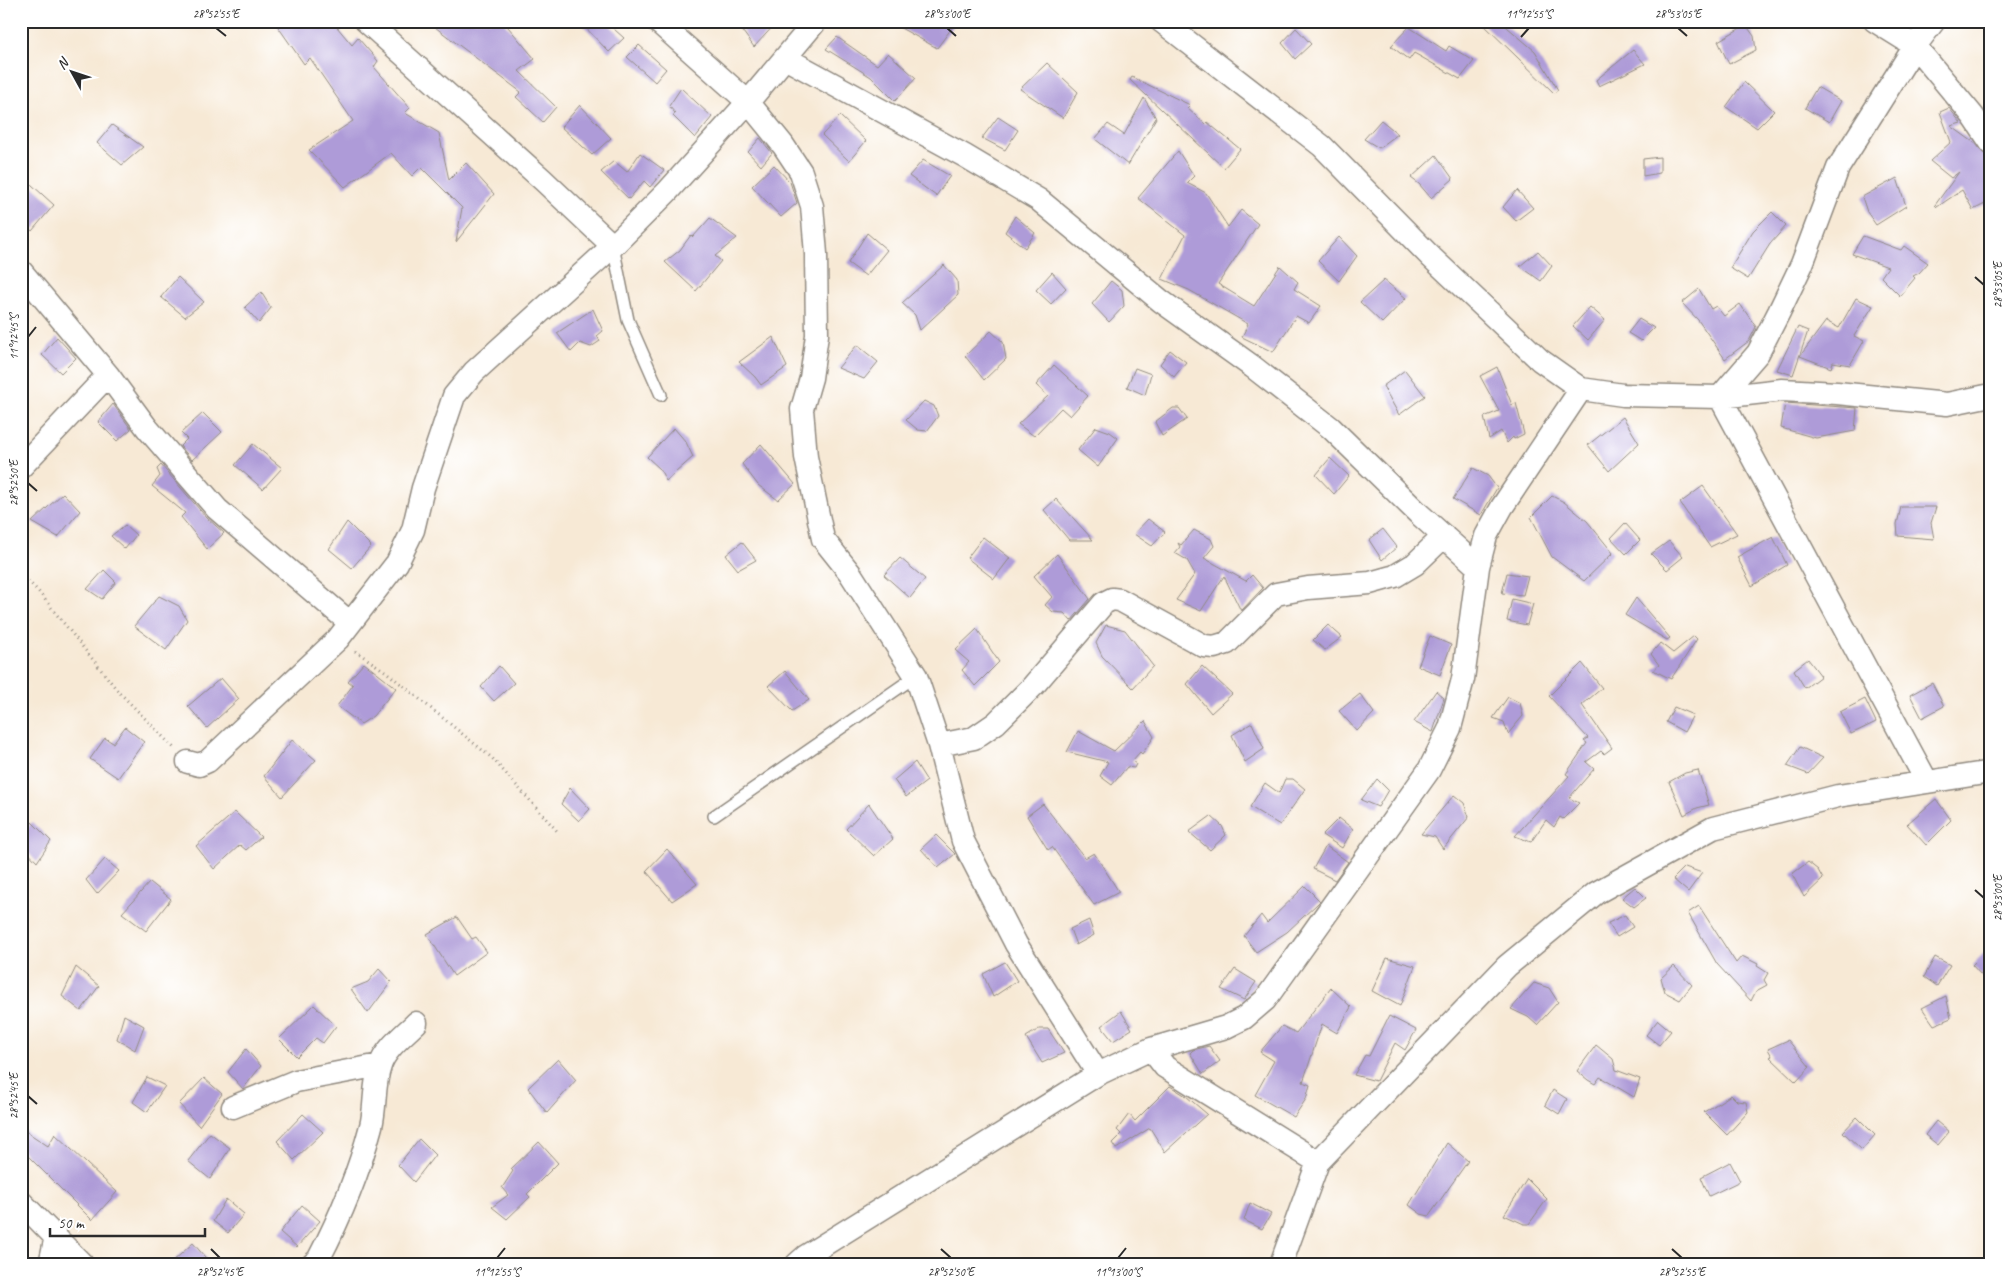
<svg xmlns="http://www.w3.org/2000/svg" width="2012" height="1285" font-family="Caveat,sans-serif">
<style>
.building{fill:#ae9bd8}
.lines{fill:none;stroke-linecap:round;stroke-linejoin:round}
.lane-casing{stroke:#918a80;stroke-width:14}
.street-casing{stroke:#918a80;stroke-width:25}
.path{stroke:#918a80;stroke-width:3;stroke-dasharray:1 4;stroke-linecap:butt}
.lane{stroke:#fff;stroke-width:11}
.street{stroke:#fff;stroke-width:22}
.ticks{fill:none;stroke:#2b2b2b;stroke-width:2}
.neatline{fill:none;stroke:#2b2b2b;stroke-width:2}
.ticks-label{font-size:12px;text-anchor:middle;fill:#2b2b2b}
</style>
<rect width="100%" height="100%" fill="#fff"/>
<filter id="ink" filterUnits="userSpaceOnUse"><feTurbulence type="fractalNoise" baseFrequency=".02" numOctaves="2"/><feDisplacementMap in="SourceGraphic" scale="10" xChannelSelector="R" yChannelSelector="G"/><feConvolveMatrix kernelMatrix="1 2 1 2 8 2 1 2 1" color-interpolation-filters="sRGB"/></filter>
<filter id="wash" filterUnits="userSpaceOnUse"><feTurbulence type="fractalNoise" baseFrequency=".0096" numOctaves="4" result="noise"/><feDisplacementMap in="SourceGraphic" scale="20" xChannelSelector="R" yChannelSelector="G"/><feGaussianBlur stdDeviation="1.12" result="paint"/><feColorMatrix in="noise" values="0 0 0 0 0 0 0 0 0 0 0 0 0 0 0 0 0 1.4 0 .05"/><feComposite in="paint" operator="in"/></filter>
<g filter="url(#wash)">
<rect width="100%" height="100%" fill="#f7e9d5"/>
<g id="blocks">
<!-- building -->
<path class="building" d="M274 21H332L352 45 358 38 378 61 374 67 410 108 405 113 439 133 449 180 466 163 494 194 456 242 462 208 421 167 412 176 391 153 345 187 309 150 353 121 310 58 304 64Z
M427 21H503L535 59 519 71 556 107 543 122 516 97 521 92Z
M579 21H605L624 38 609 52Z
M735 21H778L754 47Z
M888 21H957L937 48Z
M1480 21H1500L1535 51 1558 90 1554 93Z
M1746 25 1754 36 1756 50 1729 64 1718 41Z
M1409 27 1446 51 1449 46 1474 61 1460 79 1414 53 1409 60 1391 46Z
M1296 28 1311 44 1295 59 1282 43Z
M837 37 877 65 888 53 916 78 895 101 871 77 826 49Z
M639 45 666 69 655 82 627 57Z
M1633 50 1645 64 1599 86 1596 80Z
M1047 63 1078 92 1063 118 1020 89Z
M1132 77 1190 105 1187 108 1205 124 1207 122 1240 149 1224 168 1130 80Z
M1744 82 1774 111 1757 128 1726 107Z
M1817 87 1841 101 1829 122 1805 108Z
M681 88 712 117 695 138 673 116 675 113 669 106Z
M1144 98 1156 118 1128 165 1095 139 1108 124 1124 135Z
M580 105 611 138 592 155 561 127Z
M1949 108 1961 123 1951 126 1976 144 1991 162V201L1973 210 1962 190 1937 207 1935 205 1959 172 1951 178 1930 161 1951 142 1940 112Z
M840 116 866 141 849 161 822 135Z
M998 117 1018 130 1005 150 982 138Z
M1381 120 1398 134 1379 148 1364 139Z
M112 125 143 147 122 165 97 143Z
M760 138 772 153 761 166 748 152Z
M1178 151 1194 176 1187 183 1206 193 1228 227 1241 210 1258 224 1218 284 1254 306 1280 266 1298 282 1294 289 1321 306 1309 323 1296 316 1273 352 1242 337 1248 324 1189 290 1162 279 1185 235 1138 198Z
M640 153 664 170 650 187 644 181 629 199 601 172 614 161 627 172Z
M1436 155 1453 179 1431 198 1419 184 1411 178Z
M1660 157V173L1643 176V159Z
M923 160 950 176 936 196 909 176Z
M774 165 790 182 797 203 781 217 752 186Z
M21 175 54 205 32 231 21 221Z
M1897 178 1906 206 1876 225 1867 212 1862 197Z
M1517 190 1533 208 1516 221 1503 207Z
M1772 212 1786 226 1770 244 1748 279 1730 268 1753 231Z
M1015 216 1035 233 1025 248 1005 232Z
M710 218 737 238 715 256 721 261 696 291 665 262 680 250 691 235 693 237Z
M867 233 887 250 866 276 848 263Z
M1863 236 1901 250 1904 246 1928 263 1919 273 1913 276 1915 278 1900 296 1881 277 1888 267 1852 254Z
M1339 237 1357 256 1339 281 1318 261Z
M1538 251 1552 266 1541 281 1520 266Z
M944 265 957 280 958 295 920 330 915 315 902 303Z
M1052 272 1066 288 1051 304 1036 290Z
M178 277 204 302 185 317 161 297Z
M1384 280 1406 298 1382 323 1360 302Z
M1111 281 1122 290 1124 306 1109 322 1092 304Z
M1699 289 1711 309 1716 306 1724 316 1740 304 1756 327 1749 341 1725 359 1698 320 1682 303Z
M261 292 271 308 259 323 245 307Z
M1856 298 1873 306 1854 336 1864 341 1850 365 1833 362 1831 368 1800 356 1826 321 1839 328Z
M1590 307 1605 320 1588 340 1573 326Z
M593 309 603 331 597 336 600 341 591 347 580 343 571 352 557 333Z
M1639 319 1654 328 1641 341 1628 333Z
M1798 327 1808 331 1793 375 1777 370Z
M991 331 1003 342 1006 359 984 380 965 356Z
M57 337 76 358 61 373 42 355Z
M773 337 787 367 761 385 755 377 739 362Z
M857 345 878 362 864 379 838 368Z
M1170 350 1186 362 1174 377 1160 364Z
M1054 365 1088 396 1070 416 1061 408 1034 436 1018 424 1048 396 1036 385Z
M1497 367 1512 405 1516 403 1524 434 1514 439 1513 437 1507 443 1501 431 1489 439 1484 417 1499 411 1480 376Z
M1135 368 1151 374 1145 395 1127 387Z
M1405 370 1425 396 1399 415 1383 386Z
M924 401 934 406 938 416 927 431 918 430 906 420Z
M1785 403 1857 408 1855 431 1816 438 1781 428Z
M113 404 131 429 117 441 98 422Z
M1173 408H1179L1187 419 1162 436 1155 422Z
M203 413 222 432 192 460 180 446 187 439 181 433Z
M1623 417 1639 443 1609 471 1588 445Z
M1096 427 1110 432 1118 438 1098 467 1078 450Z
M674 428 686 442 693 457 666 481 660 469 647 457Z
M253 444 282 468 263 489 235 465Z
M761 444 795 484 778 500 758 485 742 464Z
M1330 458 1349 476 1334 494 1316 475Z
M161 465 207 518 224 533 207 549 181 517 185 513 152 486 160 476 157 469Z
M1473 468 1488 476 1497 488 1481 515 1453 499Z
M1703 486 1737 534 1710 547 1680 503Z
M63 493 80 511 58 537 32 522Z
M1552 496 1564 502 1587 521 1613 553 1584 581 1552 557 1531 517Z
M1056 499 1093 540H1069L1044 510Z
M1901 507H1936L1931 523 1934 539 1898 536 1897 524Z
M1148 519 1165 532 1152 546 1134 534Z
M347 522 371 546 352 568 329 549Z
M1625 523 1640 540 1626 554 1611 538Z
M125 525 136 535 125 549 111 536Z
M1383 529 1397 547 1382 560 1369 540Z
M1194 530 1211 539 1214 546 1204 558 1246 581 1252 575 1263 588 1241 611 1224 576 1201 611 1176 600 1195 574 1187 560 1175 553 1180 547 1178 543 1181 545Z
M983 537 1010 558 994 579 967 558Z
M1773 537 1787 565 1752 586 1737 557Z
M1669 541 1683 557 1667 570 1651 554Z
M742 542 756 560 738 570 726 555Z
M1057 554 1090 599 1071 621 1064 613 1053 612 1045 605 1052 597 1034 576Z
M900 558 925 579 910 598 884 575Z
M104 570 116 582 102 599 87 589Z
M1507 573 1528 576 1523 595 1502 593Z
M159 596 179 606 187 620 166 650 134 626Z
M1636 598 1670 638 1667 640 1625 615Z
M1512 599 1533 604 1527 625 1507 621Z
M1106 625 1125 630 1153 666 1133 688 1102 656 1096 643Z
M1328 625 1342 637 1325 650 1313 640Z
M977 629 999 662 975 686 962 670 969 662 955 650Z
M1430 636 1451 645 1440 675 1418 666Z
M1694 636 1697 639 1671 679 1653 670 1659 665 1651 654 1660 643 1673 653Z
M1808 659 1821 676 1805 688 1794 670Z
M364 663 396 688 373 716 361 724 337 706 353 685 348 681Z
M1582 663 1602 688 1582 705 1612 748 1604 754 1601 751 1586 762 1594 769 1569 798 1579 803 1563 819 1560 817 1554 827 1546 820 1531 842 1515 836 1569 776 1566 774 1587 743 1584 741 1588 738 1549 696Z
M499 666 514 683 494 701 481 687Z
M1202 666 1232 694 1211 713 1187 684Z
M785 671 809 700 792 711 768 686Z
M221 678 239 699 207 728 188 706Z
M1932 683 1944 706 1922 718 1910 695Z
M1436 691 1444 698 1433 732 1414 722Z
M1360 694 1374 713 1357 731 1339 711Z
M1508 697 1520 703 1523 716 1508 734 1504 722 1493 718Z
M1865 699 1876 722 1851 734 1840 712Z
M1674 707 1693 715 1684 732 1666 722Z
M1145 721 1154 737 1142 754 1140 752 1132 761 1136 764 1134 768 1127 767 1112 785 1100 776 1108 762 1067 752 1078 731 1114 751Z
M1252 723 1264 749 1245 762 1232 735Z
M125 727 144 742 118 778 90 759 105 738 113 743Z
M292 740 316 760 282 797 264 776Z
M1800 747 1823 758 1808 774 1787 766Z
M915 762 927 781 906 797 894 780Z
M1698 770 1709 805 1697 808 1684 815 1669 782 1685 773Z
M1285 779H1293L1305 789 1280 825 1250 807 1265 783 1279 793Z
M1377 779 1388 790 1378 807 1361 800Z
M570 788 590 809 579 821 561 804Z
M1454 795 1464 803 1469 817 1443 849 1435 837 1421 834Z
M1936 799 1951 820 1926 845 1907 824Z
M869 804 893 839 874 856 846 829Z
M1043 804 1085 858 1094 853 1119 892 1094 905 1052 847 1048 850 1027 816Z
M235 812 261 837 246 850 240 845 214 869 196 846Z
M1211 816 1222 826 1226 835 1210 850 1189 832Z
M1339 818 1353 829 1342 848 1322 835Z
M32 822 51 841 37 862 21 845V837Z
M936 835 955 854 938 868 921 849Z
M1326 846 1348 862 1335 880 1313 869Z
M667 849 697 884 672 901 646 871Z
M105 859 119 871 97 894 86 880Z
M1808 862 1818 870 1823 879 1804 897 1792 874Z
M1685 867 1702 873 1688 892 1673 879Z
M150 882 171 899 146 931 122 913Z
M1305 886 1320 901 1317 904 1287 932 1256 952 1244 936 1261 915 1267 923Z
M1635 887 1646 898 1634 907 1622 898Z
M1699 906 1736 963 1742 956 1758 964 1757 966 1768 973 1764 980 1767 985 1756 991 1751 1001 1717 964 1688 913Z
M1625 915 1633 927 1617 937 1608 923Z
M457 917 472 939 476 937 487 952 454 976 427 934Z
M1089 920 1094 935 1076 945 1070 929Z
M1991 946V986L1972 965Z
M1935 957 1950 965 1937 986 1924 977Z
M1387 958 1415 966 1400 1006 1372 991Z
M1005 962 1017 981 993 997 983 974Z
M1674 966 1692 985 1680 1000 1665 992 1661 978Z
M76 967 99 986 81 1011 62 996Z
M379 969 391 982 368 1013 351 989 368 982Z
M1235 969 1256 982 1244 1000 1221 989Z
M1534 983 1549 988 1558 1002 1537 1025 1528 1017 1511 1009Z
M1331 988 1351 1007 1337 1033 1322 1024 1303 1082 1310 1085 1306 1099 1294 1117 1255 1095 1274 1061 1260 1052 1282 1026 1296 1033Z
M1946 996 1951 1018 1934 1025 1922 1008Z
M314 1005 336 1026 323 1043 316 1038 297 1057 279 1039Z
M1121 1011 1132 1029 1113 1041 1101 1026Z
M124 1015 144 1026 135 1050 117 1039Z
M1389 1016 1416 1030 1405 1050 1395 1043 1376 1081 1354 1075 1365 1055 1369 1056Z
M1658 1020 1671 1031 1659 1045 1646 1035Z
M1039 1029H1048L1064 1053 1042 1063 1026 1037Z
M1788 1040 1810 1067 1796 1082 1770 1057 1772 1056 1768 1049Z
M1596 1045 1613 1059 1616 1070 1640 1079 1634 1097 1600 1077 1595 1084 1588 1080 1577 1071Z
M1209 1046 1220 1061 1203 1074 1190 1053 1193 1050Z
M246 1049 261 1066 243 1089 228 1072Z
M558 1059 576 1080 547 1113 528 1088Z
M147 1077 165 1086 147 1112 133 1102Z
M204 1078 222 1094 199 1126 179 1104Z
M1170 1086 1186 1096 1207 1114 1165 1152 1150 1128 1116 1149 1112 1143 1121 1134 1117 1130 1129 1114 1135 1121Z
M1553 1090 1567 1099 1559 1114 1545 1105Z
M1731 1095 1737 1101 1746 1102 1748 1112 1727 1135 1704 1112Z
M303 1114 323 1132 294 1160 277 1141Z
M1857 1117 1875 1135 1862 1150 1843 1132Z
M1936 1121 1949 1132 1938 1145 1925 1135Z
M21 1128 48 1146 55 1134 117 1192 92 1220 21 1149Z
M210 1133 230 1148 210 1179 188 1161Z
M419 1139 435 1155 414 1182 398 1165Z
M539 1142 558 1163 527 1194 530 1197 507 1219 492 1207 508 1195 502 1188 513 1171 511 1169Z
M1447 1143 1468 1161 1429 1216 1421 1214 1409 1205Z
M1730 1162 1740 1181 1709 1196 1701 1177Z
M1527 1179 1547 1199 1529 1224H1524L1504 1215Z
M226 1199 244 1214 228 1233 213 1221Z
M1250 1203 1271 1214 1262 1229 1244 1220Z
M302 1205 320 1221 297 1247 280 1232Z
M193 1243 211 1264H170Z"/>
</g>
</g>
<g filter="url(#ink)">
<use href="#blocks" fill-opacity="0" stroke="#918a80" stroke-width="1"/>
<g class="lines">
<defs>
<path id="lane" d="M613 246 628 320 661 395
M714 816 916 676"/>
<path id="street" d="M366 21 543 180 613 246 667 192 748 102 816 21
M657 21 748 102 783 145 801 172 812 206 816 254 817 335 811 378 802 409 806 457 823 539 850 573 916 676 939 745 963 841 1016 944 1098 1074
M1161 21 1322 146 1432 258 1540 360 1581 389 1623 395 1720 397 1758 353 1779 312 1802 264 1838 168 1915 46 1934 21
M1875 21 1915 46 1973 116 1991 143
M785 58 965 156 1039 200 1161 301 1253 367 1331 428 1418 513 1478 567
M21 271 108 375 147 428 217 509 350 623
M21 467 108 375
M939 745 974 738 996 723 1033 686 1104 603 1112 599 1120 600 1204 646 1214 647 1227 643 1276 594 1308 588 1370 583 1395 576 1415 564 1444 536
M188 762 199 765 208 761 338 639 397 563 413 530 423 488 454 396 474 372 613 246
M1927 782 1720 397 1782 390 1837 393 1947 404 1991 395
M1151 1049 1226 1027 1244 1018 1265 1000 1429 770 1450 728 1463 679 1478 567 1486 536 1502 507 1581 389
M233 1107 296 1081 380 1065
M21 1202 82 1264
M50 1264 56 1236
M313 1264 318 1260C340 1218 359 1172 371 1126 376 1107 373 1085 380 1066 385 1049 404 1035 416 1023
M797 1264 806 1256 1098 1074 1151 1049 1165 1067 1318 1162
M1281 1264 1318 1162 1507 966 1596 893 1713 828 1838 796 1991 772"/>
</defs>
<!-- lane casing -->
<use href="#lane" class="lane-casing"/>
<!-- street casing -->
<use href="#street" class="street-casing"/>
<!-- path -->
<path class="path" d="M21 574 38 591 118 691 174 748
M355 651 385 671 492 758 558 832"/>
<!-- lane -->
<use href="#lane" class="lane"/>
<!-- street -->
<use href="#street" class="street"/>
</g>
</g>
<!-- ticks -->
<path class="ticks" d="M216 28 226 36M947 28 956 36M1678 28 1687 36M1521 37 1529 28M1975 277 1984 285M28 337 36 327M28 483 37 491M1975 890 1984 898M28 1096 37 1104M211 1249 220 1258M941 1249 951 1258M1672 1249 1682 1258M497 1258 505 1248M1118 1258 1126 1248"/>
<!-- margin -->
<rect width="2012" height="1285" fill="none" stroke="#fff" stroke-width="55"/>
<!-- north arrow -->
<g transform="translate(72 72) rotate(310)" stroke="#ffffff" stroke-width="4" paint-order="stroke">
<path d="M0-4L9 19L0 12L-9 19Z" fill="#2b2b2b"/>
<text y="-8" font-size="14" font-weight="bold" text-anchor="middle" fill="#2b2b2b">N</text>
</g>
<!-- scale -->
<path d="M50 1228v8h155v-8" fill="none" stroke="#2b2b2b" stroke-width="2.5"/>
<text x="58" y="1228" font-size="15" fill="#2b2b2b" stroke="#ffffff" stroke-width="4" paint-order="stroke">50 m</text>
<rect x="28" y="28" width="1956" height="1230" class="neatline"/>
<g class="ticks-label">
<text x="216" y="18">28°52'55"E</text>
<text x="947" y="18">28°53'00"E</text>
<text x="1529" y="18">11°12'55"S</text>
<text x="1678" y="18">28°53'05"E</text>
<text transform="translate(1998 285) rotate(-90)" y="4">28°53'05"E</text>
<text transform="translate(14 337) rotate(-90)" y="4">11°12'45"S</text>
<text transform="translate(14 483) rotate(-90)" y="4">28°52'50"E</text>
<text transform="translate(1998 898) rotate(-90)" y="4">28°53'00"E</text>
<text transform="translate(14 1096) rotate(-90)" y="4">28°52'45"E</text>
<text x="220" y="1276">28°52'45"E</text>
<text x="497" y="1276">11°12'55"S</text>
<text x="951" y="1276">28°52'50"E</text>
<text x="1118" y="1276">11°13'00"S</text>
<text x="1682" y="1276">28°52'55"E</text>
</g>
</svg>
